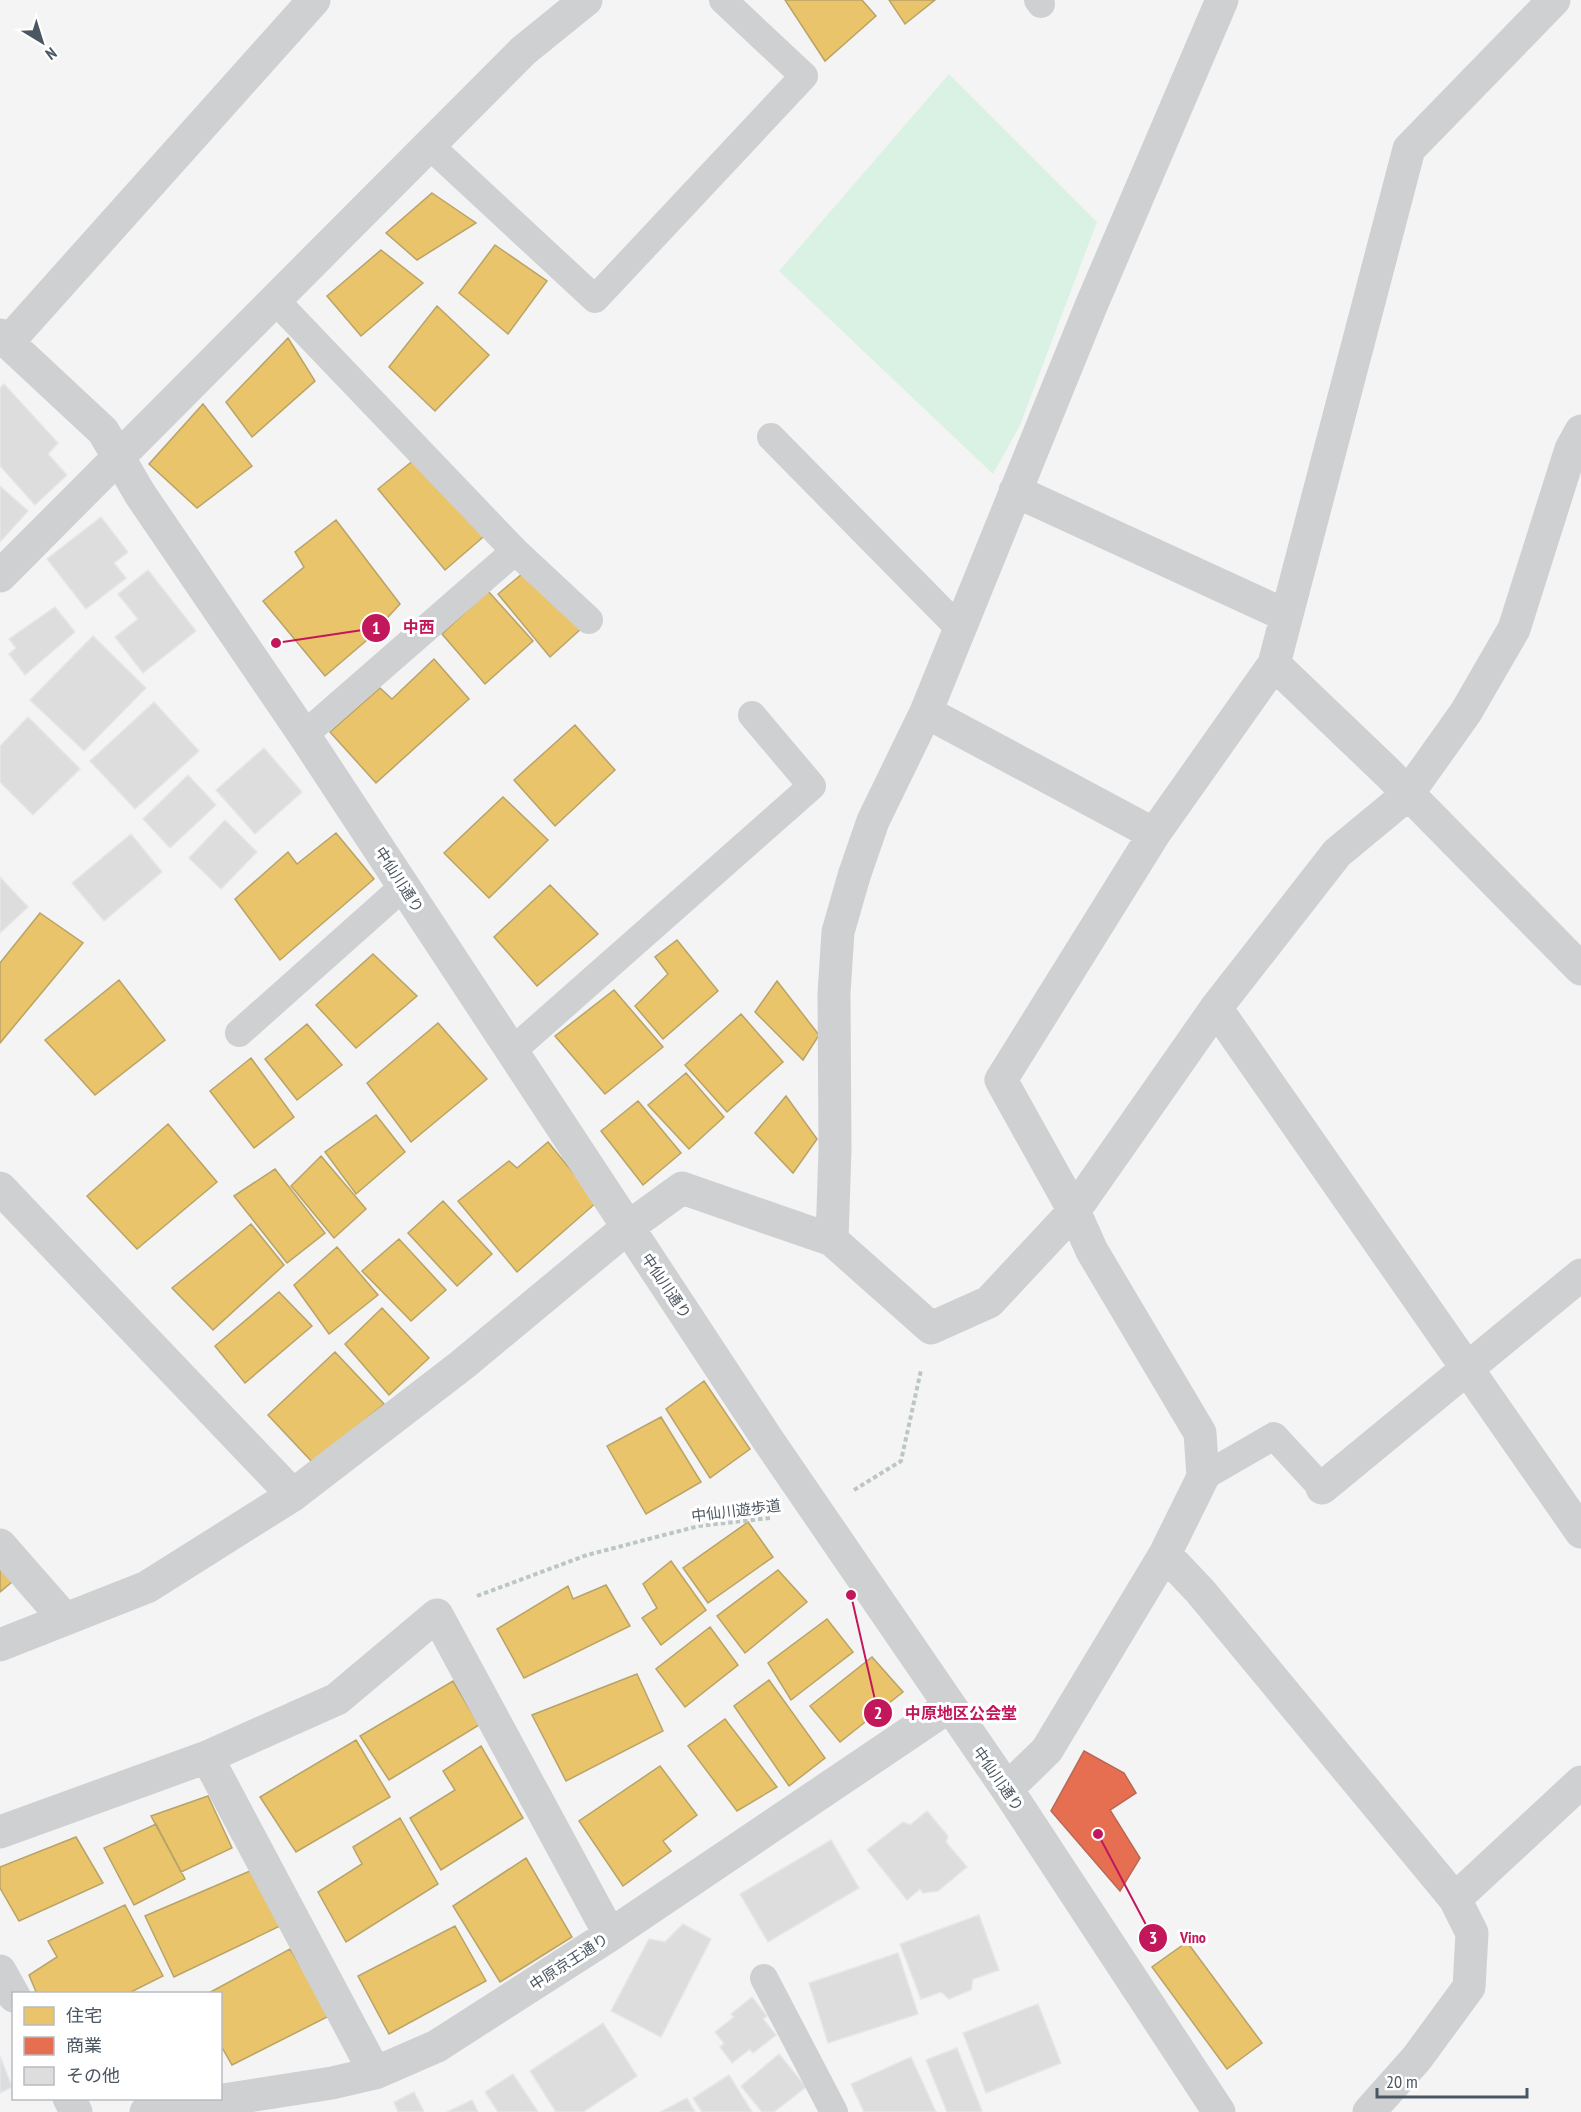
<svg xmlns="http://www.w3.org/2000/svg" width="1581" height="2112" font-family="'PT Sans Narrow','Noto Sans JP',sans-serif">
<style>
.green{fill:#d9f2e3}
.homes{fill:#e9c46a;stroke:#b9a367;stroke-width:1.5}
.shops{fill:#e76f51;stroke:#b86856;stroke-width:1.5}
.building{fill:#ddddde;stroke:#e5e6e7;stroke-width:1.5}
.lines{fill:none;stroke-linecap:round;stroke-linejoin:round}
.path{stroke:#bcc7c4;stroke-width:4;stroke-dasharray:4.5 3;stroke-linecap:butt}
.service{stroke:#ced0d2;stroke-width:28}
.minor{stroke:#ced0d2;stroke-width:33}
.labels{text-anchor:middle;stroke-width:6;stroke-linejoin:round;paint-order:stroke}
.street-label{font-size:15px;fill:#4a5661;stroke:#fff}
.leader{fill:none;stroke:#c2185b;stroke-width:2}
.callout-dot{fill:#c2185b;stroke:#fff;stroke-width:2}
.mark-label{font-size:18px;text-anchor:middle;font-weight:bold;fill:#fff}
.callout-label{font-size:16px;text-anchor:middle;font-weight:bold;fill:#c2185b;stroke:#fff;stroke-width:6;stroke-linejoin:round;paint-order:stroke}
</style>
<rect width="100%" height="100%" fill="#f4f4f4"/>
<!-- green -->
<path class="green" d="M949 74 1097 222 1020 425 993 474 779 271Z"/>
<!-- homes -->
<path class="homes" d="M785 0H862L876 16 825 61Z
M889 0H935L905 24Z
M432 193 476 223 417 260 386 233Z
M495 245 547 281 508 334 459 293Z
M381 250 423 283 361 336 327 296Z
M437 306 489 355 435 411 389 367Z
M288 338 315 381 252 437 226 402Z
M203 404 252 466 197 508 149 464Z
M420 455 489 532 445 570 378 489Z
M336 520 400 604 367 640 325 676 263 601 304 567 295 552Z
M529 568 582 628 550 657 498 594Z
M488 591 533 641 485 684 442 634Z
M434 659 469 699 376 783 330 732 380 688 392 699Z
M575 725 615 770 555 826 514 780Z
M503 797 548 840 489 898 444 853Z
M336 833 374 879 280 960 235 899 288 852 297 864Z
M550 885 598 934 537 986 494 937Z
M40 913 83 943 0 1043V963Z
M677 940 718 991 663 1039 635 1006 668 974 655 957Z
M373 954 417 996 356 1048 316 1005Z
M119 980 165 1040 95 1095 45 1040Z
M777 981 819 1035 803 1060 755 1012Z
M614 990 663 1047 605 1094 555 1036Z
M741 1014 783 1062 727 1112 685 1065Z
M438 1023 487 1079 411 1142 367 1083Z
M307 1024 342 1065 297 1100 265 1059Z
M251 1058 294 1117 254 1148 210 1091Z
M686 1073 724 1117 689 1149 648 1105Z
M786 1096 817 1139 793 1173 755 1133Z
M638 1101 681 1153 643 1185 601 1131Z
M376 1115 405 1152 356 1194 325 1152Z
M168 1124 217 1182 137 1249 87 1196Z
M548 1142 597 1202 517 1272 458 1201 509 1161 517 1168Z
M321 1156 366 1209 334 1238 291 1186Z
M275 1169 325 1233 287 1263 234 1196Z
M443 1201 492 1254 457 1286 408 1233Z
M251 1224 284 1265 213 1330 172 1288Z
M399 1239 446 1290 411 1321 362 1271Z
M337 1247 378 1295 329 1334 294 1285Z
M279 1292 312 1326 245 1383 215 1346Z
M382 1308 429 1358 389 1395 345 1344Z
M335 1352 384 1404 313 1463 268 1415Z
M704 1381 750 1449 710 1478 666 1409Z
M661 1417 701 1482 646 1514 607 1446Z
M748 1522 773 1557 708 1603 683 1568Z
M0 1557 18 1577 0 1592Z
M671 1561 706 1610 661 1645 642 1618 657 1608 643 1584Z
M778 1570 807 1602 745 1653 717 1616Z
M606 1585 630 1626 524 1678 497 1629 568 1586 573 1599Z
M827 1619 853 1652 791 1700 768 1663Z
M710 1627 738 1665 685 1707 656 1669Z
M872 1657 903 1692 840 1742 810 1706Z
M637 1674 663 1731 566 1781 532 1715Z
M769 1680 825 1758 789 1786 734 1706Z
M453 1681 479 1725 389 1780 360 1736Z
M725 1719 777 1787 737 1811 688 1746Z
M356 1740 390 1797 296 1852 260 1797Z
M481 1746 523 1818 441 1870 410 1818 455 1790 443 1771Z
M660 1766 697 1815 663 1841 671 1851 623 1886 579 1821Z
M208 1796 232 1848 181 1872 151 1816Z
M400 1818 438 1884 346 1942 318 1892 362 1864 353 1847Z
M156 1824 185 1879 134 1905 104 1848Z
M76 1837 103 1883 19 1921 0 1888V1867Z
M526 1858 572 1937 500 1982 453 1906Z
M250 1871 280 1926 174 1977 145 1916Z
M125 1905 163 1976 127 1994H37L29 1975 57 1957 48 1941Z
M455 1926 486 1981 389 2034 358 1976Z
M1187 1942 1262 2043 1227 2069 1152 1967Z
M290 1949 331 2015 232 2065 220 2044V1994H207Z"/>
<!-- shops -->
<path class="shops" d="M1084 1751 1124 1773 1136 1793 1110 1810 1140 1858 1120 1891 1051 1811Z"/>
<!-- building -->
<path class="building" d="M4 384 58 443 48 454 67 475 35 505 0 466V388Z
M0 486 28 511 0 542Z
M101 517 128 552 114 563 126 578 86 609 47 559Z
M148 570 196 631 143 673 115 637 138 619 118 594Z
M55 607 75 632 25 675 9 654 16 648 9 639Z
M93 636 146 688 84 751 30 700Z
M154 702 199 751 135 809 90 761Z
M28 717 80 769 33 815 0 782V746Z
M264 748 302 792 255 834 216 790Z
M188 775 216 805 170 848 143 819Z
M225 820 257 852 221 889 189 858Z
M131 834 162 872 104 921 72 883Z
M0 877 28 907 0 933Z
M927 1811 948 1836 946 1842 967 1867 938 1891 923 1893 920 1889 907 1900 867 1850 903 1822 910 1825Z
M831 1840 859 1888 768 1942 740 1894Z
M979 1915 999 1970 973 1979 971 1990 949 1999 941 1992 921 1999 900 1944Z
M683 1924 711 1939 661 2037 611 2011 649 1939 665 1942Z
M898 1953 918 2014 828 2043 809 1983Z
M752 1997 767 2016 763 2019 776 2035 753 2053 750 2049 732 2063 720 2047 724 2043 715 2032 734 2017 731 2014Z
M1038 2004 1061 2063 986 2093 963 2033Z
M603 2023 637 2076 583 2112H556L530 2071Z
M957 2048 982 2111 980 2112H947L926 2060Z
M779 2054 806 2087 774 2112H762L741 2086Z
M0 2056 12 2087 0 2093Z
M911 2057 936 2112H864L851 2084Z
M513 2074 538 2112H498L485 2092Z
M729 2075 752 2112H702L693 2098Z
M414 2092 424 2112H398L394 2102Z
M687 2098 695 2112H661L662 2111Z
M472 2100 478 2112H447Z"/>
<g class="lines">
<!-- path -->
<path class="path" d="M854 1490 901 1461 921 1370
M477 1596 587 1555 699 1526 770 1518"/>
<!-- service -->
<path class="service" d="M1038 0 1041 4
M429 145 595 299 804 76 723 0
M275 300 515 551 304 735
M771 437 960 629
M515 551 589 620
M239 1033 403 887
M512 1051 812 786 752 715
M1203 1477 1274 1436 1322 1488
M764 1978 834 2112"/>
<!-- minor -->
<path class="minor" d="M0 335 103 431 140 494 304 735 768 1440 1007 1789 1219 2112
M8 342 314 0
M1015 491 1285 615
M0 576 523 51 586 0
M1274 664 1387 772 1581 969
M926 712 1154 834
M1216 1008 1581 1532
M0 1188 293 1495
M832 1240 835 1149 834 993 838 932 854 876 873 821 926 712 1091 306 1222 0
M1322 1488 1581 1275
M0 1545 64 1618
M1165 1554 1200 1591 1455 1899 1581 1782
M0 1645 147 1587 293 1495 462 1365 627 1228 682 1188 832 1240 931 1328 989 1302 1074 1211 1216 1008 1337 853 1407 795 1466 712 1514 629 1571 449 1581 431
M207 1757 375 2073
M1007 1789 1047 1750 1165 1554 1203 1477 1200 1433 1092 1251 1074 1211 1001 1080 1154 834 1274 664 1409 149 1554 0
M0 1832 207 1757 337 1699 437 1615 610 1935
M0 1971 14 1996
M69 2098 76 2112
M146 2112 332 2083 375 2073 437 2046 610 1935 948 1707
M1369 2112 1417 2058 1469 1987 1472 1933 1455 1899"/>
</g>
<g class="labels">
<!-- street labels -->
<g class="street-label">
<text transform="translate(399 880) rotate(57)" y="5">中仙川通り</text>
<text transform="translate(666 1286) rotate(56)" y="5">中仙川通り</text>
<text transform="translate(736 1511) rotate(-7)" y="5">中仙川遊歩道</text>
<text transform="translate(998 1779) rotate(55)" y="5">中仙川通り</text>
<text transform="translate(569 1962) rotate(-33)" y="5">中原京王通り</text>
</g>
</g>
<!-- callouts -->
<path class="leader" d="M276 643L376 628M851 1595L878 1713M1098 1834L1153 1938"/>
<g class="callout-dot">
<circle cx="276" cy="643" r="6"/>
<circle cx="851" cy="1595" r="6"/>
<circle cx="1098" cy="1834" r="6"/>
<circle cx="376" cy="628" r="15"/>
<circle cx="878" cy="1713" r="15"/>
<circle cx="1153" cy="1938" r="15"/>
</g>
<g class="mark-label">
<text x="376" y="634">1</text>
<text x="878" y="1719">2</text>
<text x="1153" y="1944">3</text>
</g>
<g class="callout-label">
<text x="419" y="633">中西</text>
<text x="961" y="1719">中原地区公会堂</text>
<text x="1193" y="1943">Vino</text>
</g>
<!-- legend -->
<rect x="12" y="1992" width="210" height="108" fill="#ffffff" stroke="#b7bbc0" stroke-width="1.5"/>
<rect x="24" y="2007" width="30" height="18" fill="#e9c46a" stroke="#b7bbc0" stroke-width="1.5"/>
<text x="66" y="2022" font-size="18" fill="#4a5661">住宅</text>
<rect x="24" y="2037" width="30" height="18" fill="#e76f51" stroke="#b7bbc0" stroke-width="1.5"/>
<text x="66" y="2052" font-size="18" fill="#4a5661">商業</text>
<rect x="24" y="2067" width="30" height="18" fill="#ddddde" stroke="#b7bbc0" stroke-width="1.5"/>
<text x="66" y="2082" font-size="18" fill="#4a5661">その他</text>
<!-- north arrow -->
<g transform="translate(42 42) rotate(142)" stroke="#ffffff" stroke-width="4.5" paint-order="stroke">
<path d="M0-4.5L10 22L0 15L-10 22Z" fill="#4a5661"/>
<text y="-9" font-size="16" font-weight="bold" text-anchor="middle" fill="#4a5661">N</text>
</g>
<!-- scale -->
<path d="M1377 2088v9h150v-9" fill="none" stroke="#4a5661" stroke-width="3"/>
<text x="1386" y="2088" font-size="18" fill="#4a5661" stroke="#ffffff" stroke-width="4.5" paint-order="stroke">20 m</text>
</svg>
